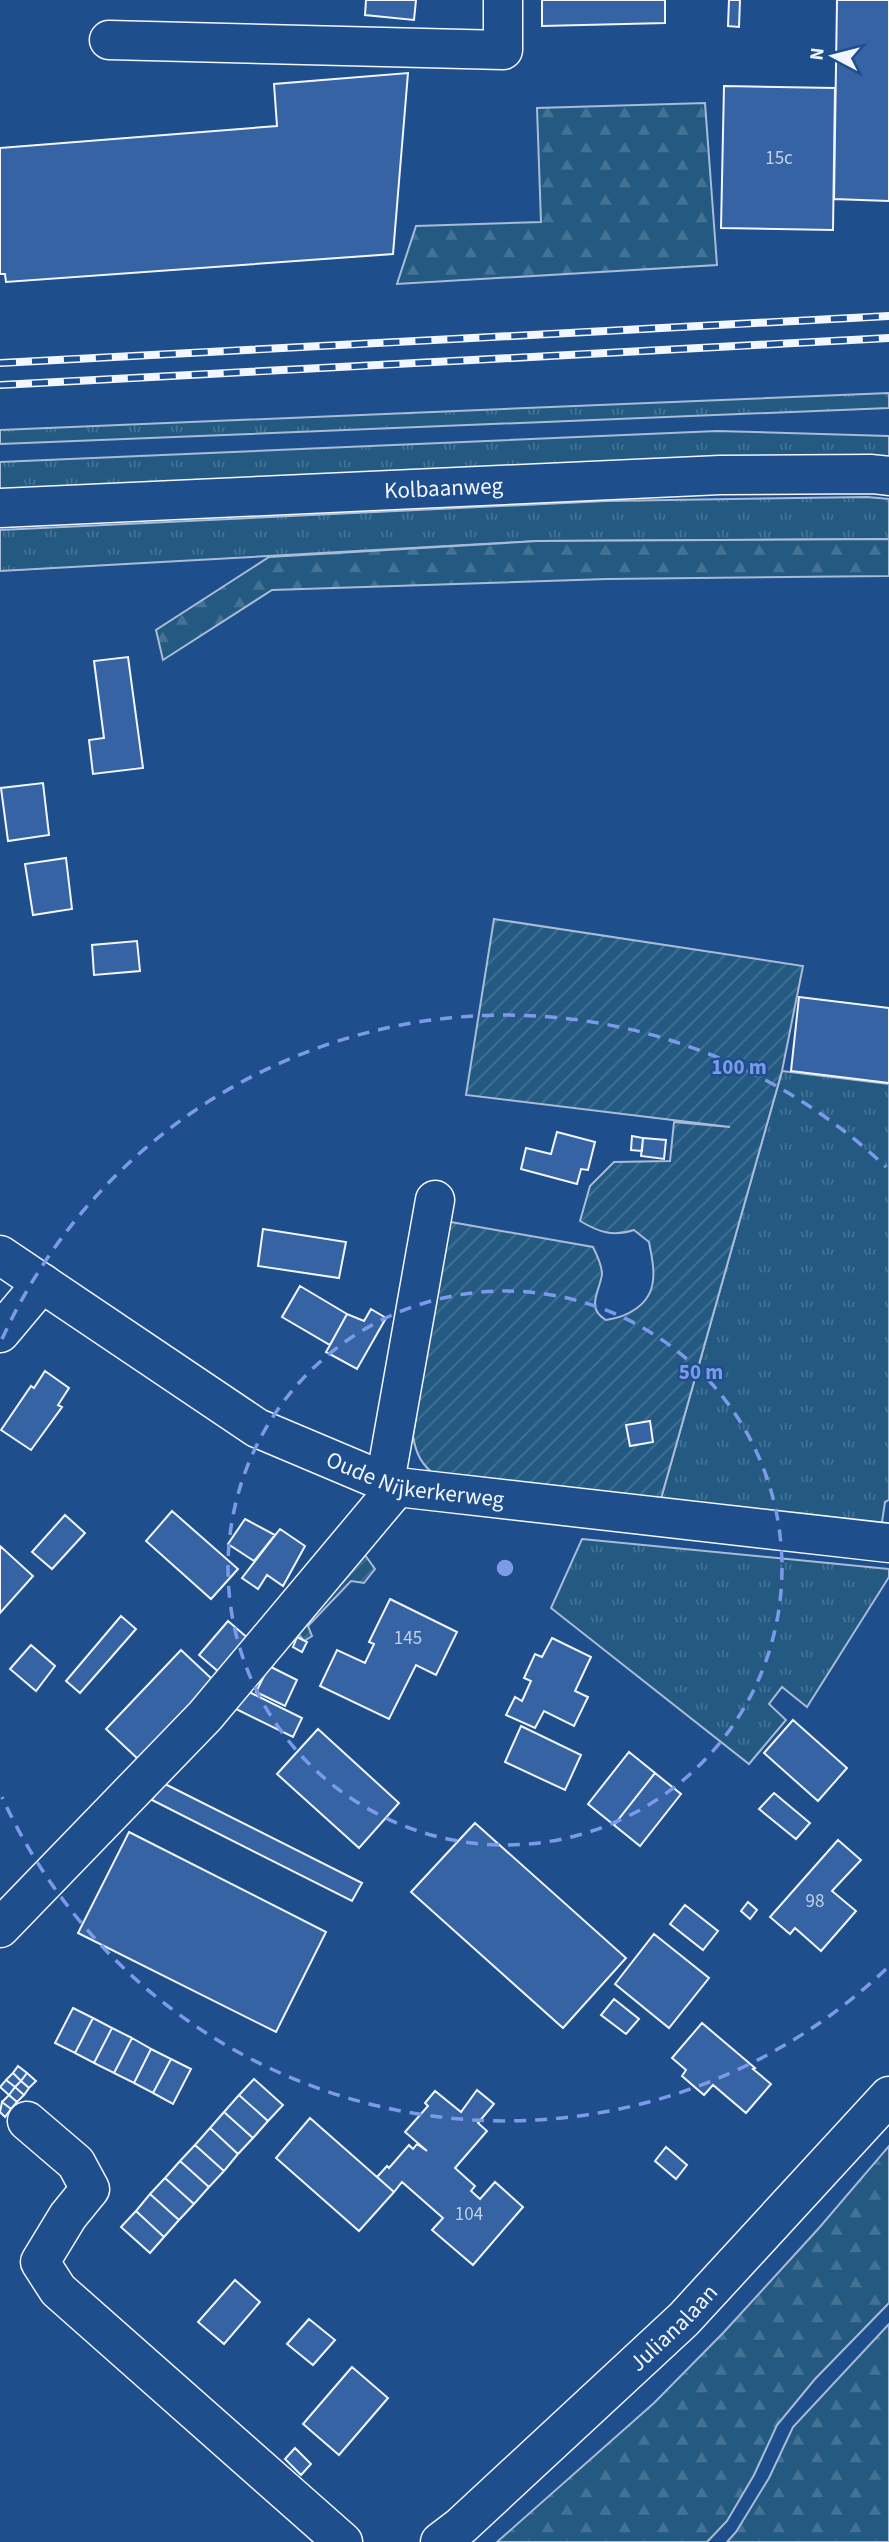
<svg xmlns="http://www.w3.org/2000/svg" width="889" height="2542" font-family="'Source Sans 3',sans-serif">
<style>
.grass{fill:url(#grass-tufts);stroke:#a8bbd7;stroke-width:2}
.forest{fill:url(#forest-firs);stroke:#a8bbd7;stroke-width:2}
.garden{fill:url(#garden-furrows);stroke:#a8bbd7;stroke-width:2}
.building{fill:#3563a3;stroke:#f2f6ff;stroke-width:2}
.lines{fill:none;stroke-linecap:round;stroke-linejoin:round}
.minor-casing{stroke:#f2f6ff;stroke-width:41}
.minor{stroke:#1f4e8c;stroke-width:38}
.rail-casing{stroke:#f2f6ff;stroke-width:8}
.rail{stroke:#1f4e8c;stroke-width:5;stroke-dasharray:16;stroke-linecap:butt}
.ring{fill:none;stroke:#7d9aea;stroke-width:3.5;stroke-dasharray:12 9}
.labels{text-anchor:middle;stroke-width:5;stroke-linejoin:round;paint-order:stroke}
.number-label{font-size:19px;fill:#c3d1e8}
.street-label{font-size:23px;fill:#f2f6ff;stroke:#1f4e8c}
.centre{fill:#7d9aea;stroke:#1f4e8c;stroke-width:3.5}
.ring-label{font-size:21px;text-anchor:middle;font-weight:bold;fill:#7d9aea;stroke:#1f4e8c;stroke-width:5;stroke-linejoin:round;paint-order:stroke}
</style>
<defs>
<pattern id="grass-tufts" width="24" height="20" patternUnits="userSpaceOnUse" patternTransform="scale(1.75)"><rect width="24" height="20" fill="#245a82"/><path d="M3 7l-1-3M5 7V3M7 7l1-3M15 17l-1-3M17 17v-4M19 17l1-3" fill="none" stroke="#447295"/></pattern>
<pattern id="forest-firs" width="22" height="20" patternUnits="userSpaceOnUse" patternTransform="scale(1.75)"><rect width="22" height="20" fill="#245a82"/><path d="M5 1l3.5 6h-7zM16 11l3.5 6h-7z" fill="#447295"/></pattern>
<pattern id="garden-furrows" width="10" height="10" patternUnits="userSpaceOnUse" patternTransform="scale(1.75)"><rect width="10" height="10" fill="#245a82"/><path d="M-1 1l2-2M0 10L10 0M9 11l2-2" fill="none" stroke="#447295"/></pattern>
</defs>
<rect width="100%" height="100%" fill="#1f4e8c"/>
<!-- grass -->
<path class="grass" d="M889 393V408L0 444V430Z
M717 431 889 436V462L0 490V462Z
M867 497 889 499V539L538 541 0 571V530L606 501Z
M782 1071 889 1084V1500L885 1502 881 1529 660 1502Z
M582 1539 889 1569V1577L807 1707 782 1687 769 1704 786 1720 749 1764 551 1608Z"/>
<!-- forest -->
<path class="forest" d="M705 103 717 265 397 284 416 226 541 222 537 108Z
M889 539V576L607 579 272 590 163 660 156 630 269 557 538 541Z
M889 2146V2303L815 2379 777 2425 754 2475 727 2521 707 2542H497L654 2403 724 2332 819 2228Z
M889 2324V2542H727L736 2532 769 2478 793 2427Z"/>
<!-- garden -->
<path class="garden" d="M494 919 803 966 782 1071 660 1502 437 1477C422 1465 416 1455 413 1436L445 1221 593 1247C597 1255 602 1265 602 1274 600 1291 585 1308 606 1320 627 1317 651 1305 653 1280 655 1268 651 1254 649 1242L634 1230C612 1237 599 1232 580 1221L590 1186 614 1162 670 1161 674 1122 730 1127 466 1095Z
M365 1555 375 1569 364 1583 351 1581 308 1626 312 1636 304 1641 295 1629Z"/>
<!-- building -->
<path class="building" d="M366 0H416L414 20 365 15Z
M542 0H665V23L542 26Z
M729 0H740L739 27 728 26Z
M837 0H889V201L834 199Z
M408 73 393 254 6 282 5 274H0V148L277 126 274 84Z
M724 86 835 88 833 230 721 228Z
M128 657 143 768 93 774 89 740 104 738 94 661Z
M43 783 49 835 8 841 1 788Z
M66 858 72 909 33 915 25 864Z
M137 941 140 971 94 975 92 945Z
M799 997 889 1008V1083L791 1071Z
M557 1132 595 1142 588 1170 581 1169 577 1184 521 1169 526 1148 551 1154Z
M632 1136 643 1138 642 1151 631 1150Z
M643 1138 666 1140 664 1159 641 1156Z
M263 1229 346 1242 339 1278 258 1266Z
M300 1286 347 1314 330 1345 282 1317Z
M371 1309 386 1318 357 1369 326 1352 347 1314 364 1321Z
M45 1371 69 1388 58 1405 62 1407 31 1450 1 1430 31 1386 34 1388Z
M650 1421 653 1442 630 1446 626 1425Z
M172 1511 238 1569 211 1599 146 1541Z
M65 1515 85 1533 52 1569 32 1552Z
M245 1519 275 1535 254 1561 228 1544Z
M280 1529 305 1546 283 1586 267 1575 258 1589 242 1578Z
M0 1546 33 1576 0 1613Z
M390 1599 457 1632 436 1675 416 1665 389 1719 320 1686 337 1650 365 1663 374 1644 369 1642Z
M121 1616 136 1629 80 1693 66 1681Z
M228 1621 249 1639 220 1673 199 1655Z
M297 1637 307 1642 302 1652 293 1647Z
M552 1638 591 1657 575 1691 588 1697 574 1726 544 1711 535 1728 506 1715 515 1697 522 1701 531 1681 524 1678 535 1654 542 1657Z
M31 1645 55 1666 36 1691 10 1669Z
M181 1650 213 1680 138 1759 106 1729Z
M269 1666 297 1680 285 1706 256 1692Z
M245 1690 302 1718 293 1737 236 1709Z
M793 1720 847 1768 818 1801 764 1753Z
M521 1726 581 1755 565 1790 505 1762Z
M318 1729 399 1803 359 1848 277 1774Z
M629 1752 655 1773 614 1825 588 1804Z
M655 1773 681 1794 640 1846 614 1825Z
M161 1782 362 1883 352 1901 152 1800Z
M774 1793 810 1823 796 1839 759 1809Z
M475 1823 626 1958 563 2028 411 1892Z
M129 1832 326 1932 276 2032 78 1933Z
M838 1840 861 1860 832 1891 856 1911 821 1951 795 1928 790 1934 770 1917Z
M748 1902 757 1910 750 1919 741 1911Z
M685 1905 718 1931 703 1950 670 1924Z
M654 1934 709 1978 669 2028 615 1984Z
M614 1999 639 2019 626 2034 601 2015Z
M73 2008 93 2018 75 2053 55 2043Z
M93 2018 112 2028 94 2063 75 2053Z
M702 2023 755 2068 753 2069 771 2084 746 2113 713 2085 704 2095 682 2076 686 2070 672 2058Z
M112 2028 132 2038 114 2073 94 2063Z
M132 2038 151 2049 134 2083 114 2073Z
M151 2049 171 2059 153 2093 134 2083Z
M171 2059 191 2069 173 2104 153 2093Z
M18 2066 27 2073 21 2081 13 2073Z
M13 2073 21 2081 15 2087 6 2080Z
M27 2073 36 2081 29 2088 21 2081Z
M254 2079 283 2105 268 2121 239 2095Z
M6 2080 15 2087 9 2095 0 2087Z
M21 2081 29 2088 24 2095 15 2087Z
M15 2087 24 2095 17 2102 9 2095Z
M477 2090 494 2104 478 2123 487 2131 455 2168 475 2186 471 2191 480 2199 495 2182 523 2207 473 2265 432 2230 443 2218 402 2182 394 2192 377 2177 387 2166 389 2168 409 2145 413 2149 417 2144 427 2151 405 2132 428 2106 425 2103 435 2091 461 2112Z
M9 2095 17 2102 11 2109 2 2102Z
M239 2095 268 2121 253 2138 224 2112Z
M2 2102 11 2109 5 2117 0 2112Z
M224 2112 253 2138 238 2154 210 2128Z
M310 2118 394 2192 359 2231 276 2158Z
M210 2128 238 2154 224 2171 195 2145Z
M195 2145 224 2171 209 2187 180 2161Z
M666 2147 687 2165 676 2179 655 2161Z
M180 2161 209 2187 194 2204 165 2178Z
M165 2178 194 2204 179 2220 150 2194Z
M150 2194 179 2220 164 2237 136 2211Z
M136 2211 164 2237 150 2253 121 2227Z
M235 2280 260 2302 224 2344 198 2322Z
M309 2319 335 2340 313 2365 287 2344Z
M352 2367 388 2398 339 2455 303 2424Z
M295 2448 311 2464 301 2475 285 2459Z"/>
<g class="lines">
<defs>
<g id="minor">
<path d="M109 40 503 50V0"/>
<path id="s1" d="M0 508 720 475 872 474 889 476"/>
<path id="s2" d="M0 1255 257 1428 397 1487 889 1543"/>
<path d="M0 1333 42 1283"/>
<path d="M385 1482 435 1200"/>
<path d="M0 1928 205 1716 397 1487"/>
<path d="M27 2121 76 2163 90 2189 68 2216 40 2262 58 2290 343 2542"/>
<path id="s3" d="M440 2542 461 2526 684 2319 889 2096"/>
</g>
</defs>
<!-- minor casing -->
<use href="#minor" class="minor-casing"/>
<!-- minor -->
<use href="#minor" class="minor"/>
<defs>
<path id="rail" d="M0 363 889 316
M0 385 889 338"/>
</defs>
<!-- rail casing -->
<use href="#rail" class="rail-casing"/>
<!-- rail -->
<use href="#rail" class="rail"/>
</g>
<!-- distance rings -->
<g class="ring">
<circle cx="505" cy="1568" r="277"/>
<path d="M886 1969A553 553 0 0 1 2 1797M2 1339A553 553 0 0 1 886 1167"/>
</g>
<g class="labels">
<!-- number labels -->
<g class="number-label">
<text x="779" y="164">15c</text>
<text x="408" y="1644">145</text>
<text x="815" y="1907">98</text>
<text x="469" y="2220">104</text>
</g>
<!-- street labels -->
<g class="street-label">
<text dy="8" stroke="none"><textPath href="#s1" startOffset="444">Kolbaanweg</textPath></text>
<text dy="8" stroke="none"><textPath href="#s2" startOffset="478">Oude Nijkerkerweg</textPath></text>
<text dy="8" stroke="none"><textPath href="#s3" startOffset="317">Julianalaan</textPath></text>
</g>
</g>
<circle cx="505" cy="1568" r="10" class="centre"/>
<g class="ring-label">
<text x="739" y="1074">100 m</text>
<text x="701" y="1379">50 m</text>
</g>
<!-- north arrow -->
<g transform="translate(833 56) rotate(277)" stroke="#1f4e8c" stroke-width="5" paint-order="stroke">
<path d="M0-5L12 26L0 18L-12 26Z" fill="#f2f6ff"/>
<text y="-10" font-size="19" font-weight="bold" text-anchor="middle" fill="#f2f6ff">N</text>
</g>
</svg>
